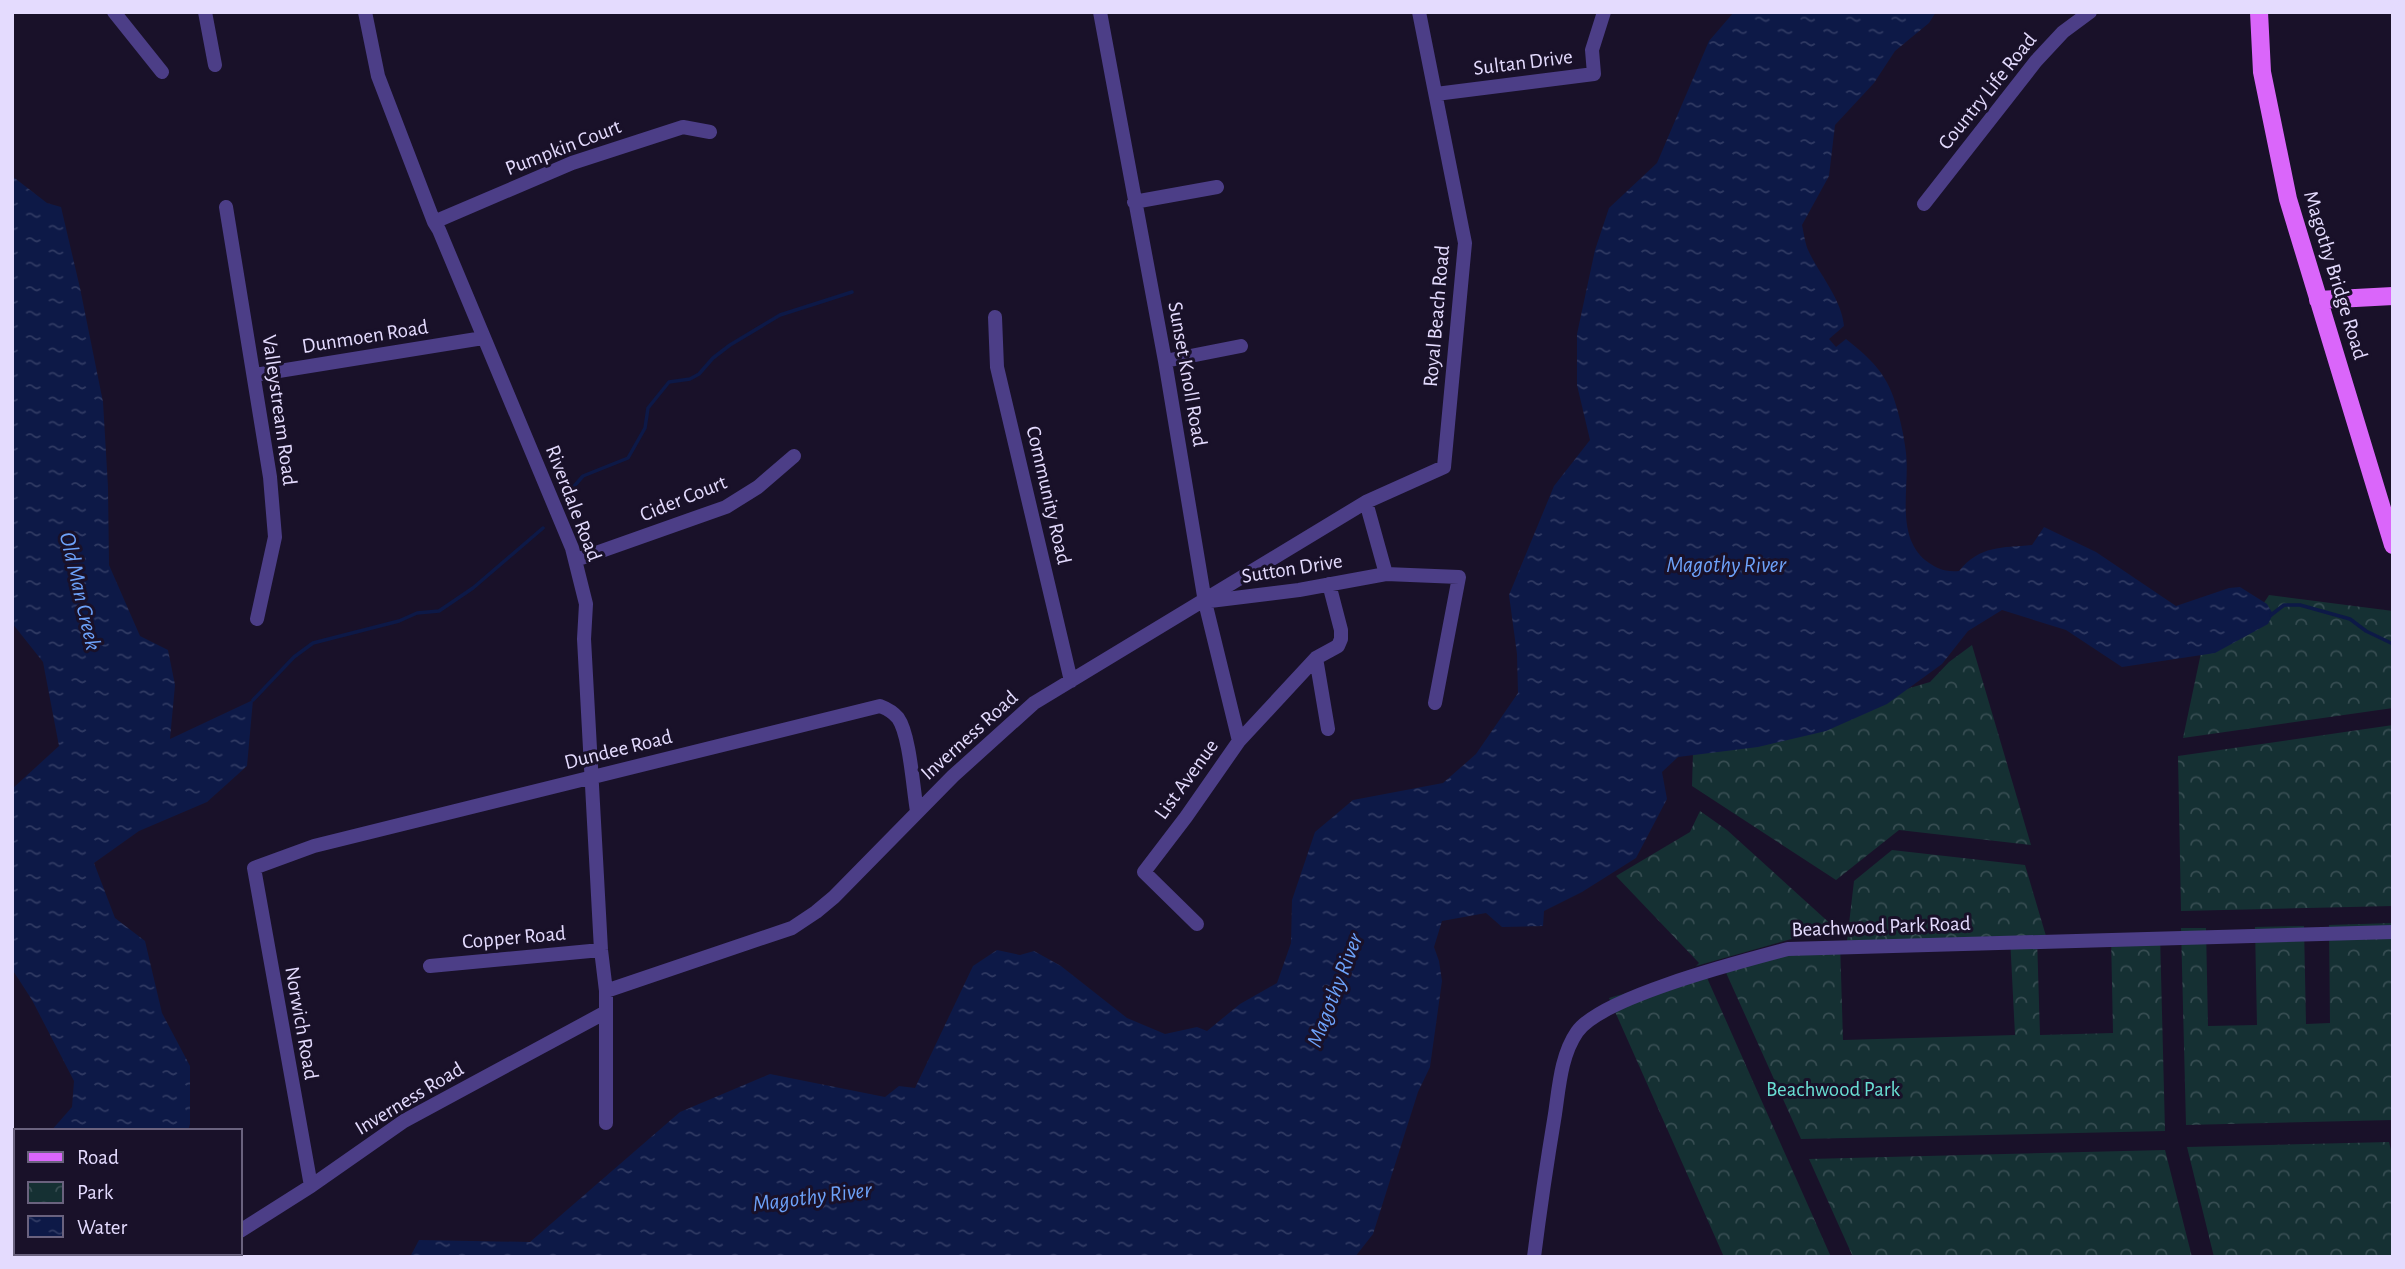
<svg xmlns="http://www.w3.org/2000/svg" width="2405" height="1269" font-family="'Alegreya Sans',sans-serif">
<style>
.park{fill:url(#park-crowns)}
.water{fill:url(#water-ripples)}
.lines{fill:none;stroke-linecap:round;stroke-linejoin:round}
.stream{stroke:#0d1947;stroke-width:3.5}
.minor{stroke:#4c3e87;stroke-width:14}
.major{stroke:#da66fa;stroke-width:18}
.labels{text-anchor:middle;stroke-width:6;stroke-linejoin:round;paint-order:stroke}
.street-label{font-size:21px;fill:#e4dbfe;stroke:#191129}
.park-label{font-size:21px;fill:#68ddd2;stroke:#191129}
.water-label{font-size:23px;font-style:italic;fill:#6da2fa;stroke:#191129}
</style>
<defs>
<pattern id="park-crowns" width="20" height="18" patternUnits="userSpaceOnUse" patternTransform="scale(1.75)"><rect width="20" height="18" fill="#153033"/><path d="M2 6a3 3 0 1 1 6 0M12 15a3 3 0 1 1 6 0" fill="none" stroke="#374d52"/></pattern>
<pattern id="water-ripples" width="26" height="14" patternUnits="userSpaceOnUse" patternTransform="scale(1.75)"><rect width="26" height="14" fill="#0d1947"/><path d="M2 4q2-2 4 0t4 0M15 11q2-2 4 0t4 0" fill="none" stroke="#303a63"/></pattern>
</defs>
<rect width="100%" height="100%" fill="#191129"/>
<!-- park -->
<path class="park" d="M2269 595 2393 611V708L2183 738 2205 634 2243 635Z
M1972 645 2031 845 1899 830 1836 880 1692 786 1693 752 1930 682 1949 662Z
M2393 725V906L2181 911 2178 756Z
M1700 811 1727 830 1834 927 1696 966 1699 963 1616 876 1690 832Z
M1892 850 2025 865 2046 936 2037 937 2040 1035 2113 1033 2111 935 2160 934 2165 1131 1801 1139 1723 966 1840 941 1843 1040 2015 1035 2010 937 1847 941 1854 881Z
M2393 923V1120L2186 1125 2181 928H2206L2208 1026 2257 1025 2255 927 2304 926 2306 1024 2330 1023 2329 925Z
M1704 971 1831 1257H1724L1609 998Z
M2389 1142 2393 1158V1257H2214L2187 1147Z
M2165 1150 2192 1257H1853L1809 1159Z"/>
<!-- water -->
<path class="water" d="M1734 12H1936L1929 23 1895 51 1874 83 1835 125 1829 176 1802 225C1804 234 1805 244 1809 252 1820 275 1842 300 1844 326L1829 339 1836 347 1846 339C1866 355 1884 370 1893 396 1899 413 1904 435 1906 453 1910 488 1895 534 1925 560 1937 569 1944 572 1959 571 1980 545 2002 548 2032 545L2044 527 2096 552 2176 606 2229 588 2240 587 2267 604 2273 614 2268 624 2215 653 2122 667 2066 630 2002 610 1968 631 1942 664 1887 704 1826 731 1758 747 1678 757 1662 772 1667 799 1636 858 1582 892 1544 911 1543 926 1502 927 1486 913 1442 921 1434 947 1439 961 1442 981 1430 1067 1418 1092 1373 1234 1355 1257H410L419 1240 530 1242 680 1112 770 1074 885 1097 899 1086 915 1088 973 966 997 950 1020 955 1034 951 1061 966 1127 1018 1165 1034 1197 1027 1207 1031 1240 1004 1277 983 1291 943 1292 900 1315 832 1353 800 1443 783 1476 754 1518 693 1517 654 1509 595 1554 486 1590 440 1577 385V334L1595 250 1609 208 1657 163 1709 41Z
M12 176 47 203 61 207 80 288 103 402 108 487 109 565 140 636 168 650 175 685 170 739 253 700 247 766 207 802 139 831 94 863 115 918 145 941 162 1013 190 1066V1124L188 1131H51L72 1107 74 1081 32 1000 12 969V789L59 746 43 662 12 623Z
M16 1150V1253H135L133 1257H12V1151Z"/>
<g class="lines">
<!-- stream -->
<path class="stream" d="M570 491 583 476 628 458 645 428 648 408 669 382 690 379 699 374 713 358 730 345 780 315 852 292
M2271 615 2284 605H2300L2350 619 2366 631 2393 644
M253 700 294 657 313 643 399 621 417 613 439 611 473 588 543 528"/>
<!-- minor -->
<path class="minor" d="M114 12 162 72
M205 12 215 65
M365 12 378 76 434 222 439 230 572 548 586 604 584 639 601 950 606 991V1123
M1100 12 1165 361 1205 602 1239 741
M1436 94 1594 74 1592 50 1604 12
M1134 202 1217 187
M1924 204 2036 61 2063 32 2090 12
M226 207 270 477 275 537 257 619
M434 222 572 163 683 127 710 132
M995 317 997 367 1071 681
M1165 361 1241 346
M254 375 483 338
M576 560 726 507 758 487 794 456
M1386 574 1366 502 1444 467 1465 243 1419 12
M1210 601 1299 590 1386 574 1459 577 1435 703
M1316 658 1328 729
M1197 924 1144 872 1186 817 1239 741 1316 658 1338 646 1341 639V630L1329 584
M430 966 601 950
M606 991 792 928 816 912 834 897 953 776 1034 703 1366 502
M311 1186 254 868 314 846 880 706C888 709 893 712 898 718 910 735 913 789 917 811
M240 1231 311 1186 404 1121 606 1012
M1534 1257C1540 1209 1547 1162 1555 1114 1559 1087 1561 1055 1577 1032 1601 997 1743 961 1788 949L2393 932"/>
<!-- major -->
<path class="major" d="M2259 12 2262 72 2288 199 2393 545
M2318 300 2393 296"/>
</g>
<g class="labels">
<!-- street labels -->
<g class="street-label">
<text transform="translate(1523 62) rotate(-7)" y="7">Sultan Drive</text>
<text transform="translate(1987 91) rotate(-51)" y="7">Country Life Road</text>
<text transform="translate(563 147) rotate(-21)" y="7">Pumpkin Court</text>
<text transform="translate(2336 275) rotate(73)" y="7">Magothy Bridge Road</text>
<text transform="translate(1436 316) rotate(-85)" y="7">Royal Beach Road</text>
<text transform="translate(365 336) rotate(-9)" y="7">Dunmoen Road</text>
<text transform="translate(1188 374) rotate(80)" y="7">Sunset Knoll Road</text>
<text transform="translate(280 410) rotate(82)" y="7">Valleystream Road</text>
<text transform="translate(1049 495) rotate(77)" y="7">Community Road</text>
<text transform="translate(683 498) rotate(-22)" y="7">Cider Court</text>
<text transform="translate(574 503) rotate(69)" y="7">Riverdale Road</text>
<text transform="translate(1292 568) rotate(-9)" y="7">Sutton Drive</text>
<text transform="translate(969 735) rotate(-42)" y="7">Inverness Road</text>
<text transform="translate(618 749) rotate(-14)" y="7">Dundee Road</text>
<text transform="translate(1186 779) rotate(-54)" y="7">List Avenue</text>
<text transform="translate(1881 926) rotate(-2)" y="7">Beachwood Park Road</text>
<text transform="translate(514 937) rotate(-5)" y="7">Copper Road</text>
<text transform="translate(302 1023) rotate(80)" y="7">Norwich Road</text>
<text transform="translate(409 1098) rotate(-31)" y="7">Inverness Road</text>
</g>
<!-- park labels -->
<g class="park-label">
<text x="1833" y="1096">Beachwood Park</text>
</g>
<!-- water labels -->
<g class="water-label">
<text x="1726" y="572">Magothy River</text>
<text transform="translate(81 591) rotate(77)" y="8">Old Man Creek</text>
<text transform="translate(1334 990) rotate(-69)" y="8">Magothy River</text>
<text transform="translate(812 1196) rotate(-7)" y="8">Magothy River</text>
</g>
</g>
<!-- border -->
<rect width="2405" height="1269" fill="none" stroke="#e4dbfe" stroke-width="28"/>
<!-- legend -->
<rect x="14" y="1129" width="228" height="126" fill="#191129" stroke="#6a627e" stroke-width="2"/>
<rect x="28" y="1152" width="35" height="10" fill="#da66fa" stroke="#6a627e" stroke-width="2"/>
<text x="77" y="1164" font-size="21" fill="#e4dbfe">Road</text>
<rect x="28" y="1182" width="35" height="21" fill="url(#park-crowns)" stroke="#6a627e" stroke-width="2"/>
<text x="77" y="1199" font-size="21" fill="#e4dbfe">Park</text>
<rect x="28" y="1216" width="35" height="21" fill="url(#water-ripples)" stroke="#6a627e" stroke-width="2"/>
<text x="77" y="1234" font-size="21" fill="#e4dbfe">Water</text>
</svg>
